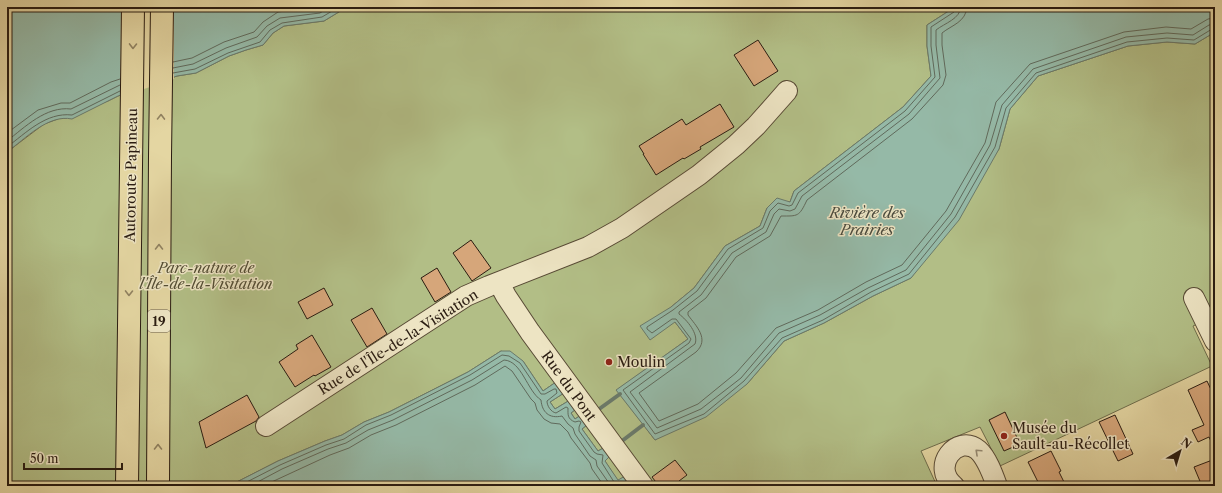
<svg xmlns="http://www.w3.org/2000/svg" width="1222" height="493" font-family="'Libre Caslon Text',serif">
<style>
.green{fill:#b2be86;stroke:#6e6d4c}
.water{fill:#95b9a7;stroke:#6a7a6b}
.pier{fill:#e4d6a2}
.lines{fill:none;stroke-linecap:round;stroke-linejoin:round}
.shore{stroke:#606a5c;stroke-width:1}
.stream{stroke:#6a7a6b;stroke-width:4}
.building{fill:#d6a67a;stroke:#2a1c11}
.minor-casing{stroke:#584a35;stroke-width:22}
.highway-casing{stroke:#2a1c11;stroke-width:24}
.minor{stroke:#ede4c3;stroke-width:20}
.highway{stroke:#e4d6a2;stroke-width:22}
.oneway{stroke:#908261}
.oneway2{stroke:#958a73}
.poi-dot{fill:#8f2418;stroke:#ede4c3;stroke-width:1.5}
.labels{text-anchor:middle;stroke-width:3;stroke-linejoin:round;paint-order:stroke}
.shield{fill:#ede4c3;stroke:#645846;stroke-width:1}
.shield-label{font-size:13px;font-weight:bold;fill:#2a1c11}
.street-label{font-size:14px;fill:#2a1c11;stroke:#ede4c3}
.park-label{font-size:14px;font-style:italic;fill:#534d34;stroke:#ede4c3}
.poi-label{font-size:14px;fill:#2a1c11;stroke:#ede4c3;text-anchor:start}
.water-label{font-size:15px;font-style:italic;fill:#4a4b3e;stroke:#ede4c3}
</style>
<rect width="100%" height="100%" fill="#e4d6a2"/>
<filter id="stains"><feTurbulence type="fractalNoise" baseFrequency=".005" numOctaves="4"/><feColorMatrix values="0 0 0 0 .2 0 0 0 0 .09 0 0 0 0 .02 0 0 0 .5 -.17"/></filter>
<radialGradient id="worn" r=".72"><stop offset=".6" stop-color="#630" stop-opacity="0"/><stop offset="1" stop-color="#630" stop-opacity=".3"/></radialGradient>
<!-- green -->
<path class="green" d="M347 7H955L927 25V46L931 76 903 107 794 191 790 202 767 208 760 226 725 246 694 288 671 307 675 322 688 339 617 390 655 440 747 384 784 341 824 323 873 296 911 278 999 149 1010 109 1038 76 1128 46 1167 42 1195 44 1215 32V316L1193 326 1212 366 1000 466 980 427 921 451 937 486H628L632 483 626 475 618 481 605 461V447L598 451 582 429 588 424 581 415 575 419 571 413 576 409 570 400 555 409 550 402 564 393 556 382 543 391 523 361 501 351 468 372 389 412 364 422 342 435 325 441 278 461 229 486H7V152L44 124 108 101 118 96 177 76 196 73 229 56 246 50 263 45 273 33 284 26 324 21Z"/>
<!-- water -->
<path class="water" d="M7 7H347L324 21 284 26 273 33 263 45 246 50 229 56 196 73 177 76 118 96 72 119C48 114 25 139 7 152Z
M955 7H1215V32L1195 44 1167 42 1128 46 1038 76 1010 109 999 149 959 220 911 278 873 296 824 323 784 341 747 384 706 417 655 440 616 390 688 339 675 322 650 340 640 326 671 307 694 288 725 246 760 226 767 208 777 198 790 202 794 191 903 107 931 76 927 46V25Z
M501 351H510L523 361 543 391 556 382 564 393 550 402 555 409 570 400 576 409 571 413 575 419 581 415 588 424 582 429 598 451 605 447 611 455 605 461 618 480 627 475 632 483 628 486H229L278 461 325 441 342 435 364 422 389 412 468 372Z"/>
<!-- pier -->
<path class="pier" d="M121 7H174V79L120 97Z"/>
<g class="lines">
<!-- shore -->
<path class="shore" d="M956 7 954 12 931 27V46L935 77 905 111 798 193 792 205 789 206 778 203 770 211 763 228 728 249 697 291 673 310 647 327V329L652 333 672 319H676L691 339 689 343 623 390 655 434 704 414 744 381 782 338 823 320 871 292 909 274 955 217 995 147 1006 108 1036 73 1127 42 1167 38 1194 40 1212 29H1215
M961 7C960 19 945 23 936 30V45L940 78 909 114 802 196 795 209 790 211 779 209 774 214 766 232 732 253 701 295 679 312V314C687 320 699 334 695 344L630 392 657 428 701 409 741 378 779 333 820 315 868 288 906 270 951 214 990 145 1002 105 1033 69 1126 37 1167 33 1193 35 1209 25 1215 24
M967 7C966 22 952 25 942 33V45L946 75 943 85 912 119 807 200C799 217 798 216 781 216L770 236 736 257 706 298 688 312V315C696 326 710 339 696 352L639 393 659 421 698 404 736 373 776 328 818 310 866 282 902 265 946 211 985 143 996 102 1030 64 1124 32 1166 27 1191 29 1208 19 1215 18
M173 62 192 58 224 42 254 32 263 22 278 12 317 7
M173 68 193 64 226 48 257 37 267 26 280 18 320 13 329 7
M173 73 195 69 228 53 260 42 270 30 282 23 322 17 339 7
M7 133 38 110 61 103H70L111 82 120 79
M7 141C25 127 46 106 71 109L120 85
M7 147C26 133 46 112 72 115L120 91
M239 486 280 465 326 445 344 439 366 425 391 415 470 375 502 355 509 356 520 363 541 394H545L554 389H556L557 393 547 401C547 406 551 412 556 413L566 407 568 408C568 414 567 419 575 422L579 421 581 422 579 427V431L594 452 597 454 603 455 602 463 614 482 619 484 625 482 626 486
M250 486 282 469 328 449 346 443 368 430 393 420 472 380 504 360C522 361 527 391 541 400 542 412 549 419 562 416L568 424 573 428 575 434 590 456 596 460 597 466 611 486
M263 486 330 455 349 448 371 435 396 425 475 385 505 366 512 371 531 399 535 403 537 410 544 419 551 423 560 424 568 432 571 438 590 463 592 469 604 486"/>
<!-- stream -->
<path class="stream" d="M595 412 620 394
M618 444 643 425"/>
</g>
<!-- building -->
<path class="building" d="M758 40 778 71 754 86 734 55Z
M720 104 734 127 700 147 701 149 684 159 683 158 656 175 643 154H644L639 146 682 119 686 125Z
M471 240 491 268 472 281 453 253Z
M437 268 451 292 435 302 421 278Z
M324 288 333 305 307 319 298 302Z
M372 308 387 334 367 347 351 320Z
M312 335 331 367 315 376 314 375 295 387 279 362 298 349 296 345Z
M1207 381 1215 398V450L1209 437 1198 442 1192 430 1204 425 1188 390Z
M247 395 259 417 256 421 206 448 199 422Z
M1005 412 1020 444 1004 451 989 420Z
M1115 415 1133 454 1118 461 1099 422Z
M1051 451 1061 471 1059 472 1066 486H1040L1028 462Z
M1215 459V480L1202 486 1194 467Z
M675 460 687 475 679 481 683 486H659L652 477Z"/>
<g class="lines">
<defs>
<path id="minor" d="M499 283 506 296 530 332 643 486
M1194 298 1215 341
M266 426 466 296 489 286 588 247 622 228 699 175 736 145 756 126 787 91
M954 486C930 467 957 433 978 450 987 458 993 475 997 486"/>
<path id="highway" d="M127 486 133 7
M158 486 160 156 162 7"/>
</defs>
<!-- minor casing -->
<use href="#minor" class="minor-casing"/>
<!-- highway casing -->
<use href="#highway" class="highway-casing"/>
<!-- minor -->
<use href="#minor" class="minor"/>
<!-- highway -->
<use href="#highway" class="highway"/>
</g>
<!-- one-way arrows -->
<defs><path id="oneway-chevron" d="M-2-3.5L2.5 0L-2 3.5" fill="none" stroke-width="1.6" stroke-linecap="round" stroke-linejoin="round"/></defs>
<g class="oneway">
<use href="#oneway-chevron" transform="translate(133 46) rotate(91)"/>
<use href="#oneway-chevron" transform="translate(161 117) rotate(-89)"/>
<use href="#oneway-chevron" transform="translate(159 247) rotate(-90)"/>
<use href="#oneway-chevron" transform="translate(129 293) rotate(91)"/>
<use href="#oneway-chevron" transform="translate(158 447) rotate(-90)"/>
</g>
<use class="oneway2" href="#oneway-chevron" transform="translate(978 452) rotate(-137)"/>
<!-- markers -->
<g class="poi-dot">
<circle cx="609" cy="362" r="4"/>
<circle cx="1004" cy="436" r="4"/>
</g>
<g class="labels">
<!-- shield labels -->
<rect class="shield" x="148" y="310" width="22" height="22" rx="3"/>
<g class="shield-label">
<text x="159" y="326">19</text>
</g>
<!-- street labels -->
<g class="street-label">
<text transform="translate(131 175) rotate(-89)" y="5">Autoroute Papineau</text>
<text transform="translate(398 342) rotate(-32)" y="5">Rue de l'Île-de-la-Visitation</text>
<text transform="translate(569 386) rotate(54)" y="5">Rue du Pont</text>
</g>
<!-- park labels -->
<g class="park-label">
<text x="206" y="273">Parc-nature de<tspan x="206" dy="16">l'Île-de-la-Visitation</tspan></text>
</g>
<!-- poi labels -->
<g class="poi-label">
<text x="617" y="367">Moulin</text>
<text x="1012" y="433">Musée du<tspan x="1012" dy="16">Sault-au-Récollet</tspan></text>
</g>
<!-- water labels -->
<g class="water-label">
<text x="867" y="218">Rivière des<tspan x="867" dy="17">Prairies</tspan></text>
</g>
</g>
<!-- margin -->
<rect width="1222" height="493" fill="none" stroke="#e4d6a2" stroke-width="24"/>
<rect x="8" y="8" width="1206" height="477" fill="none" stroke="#2a1c11" stroke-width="2"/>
<rect x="12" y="12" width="1198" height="469" fill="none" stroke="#2a1c11"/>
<!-- north arrow -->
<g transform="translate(1180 451) rotate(38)" stroke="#ede4c3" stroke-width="3" paint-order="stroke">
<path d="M0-3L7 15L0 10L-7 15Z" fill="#2a1c11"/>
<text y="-6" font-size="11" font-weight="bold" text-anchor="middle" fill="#2a1c11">N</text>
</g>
<!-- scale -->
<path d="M24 463v6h98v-6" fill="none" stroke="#2a1c11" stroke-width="2"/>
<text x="30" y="463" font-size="12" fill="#2a1c11" stroke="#ede4c3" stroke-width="3" paint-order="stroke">50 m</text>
<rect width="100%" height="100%" filter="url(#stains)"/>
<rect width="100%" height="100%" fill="url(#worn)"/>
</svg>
